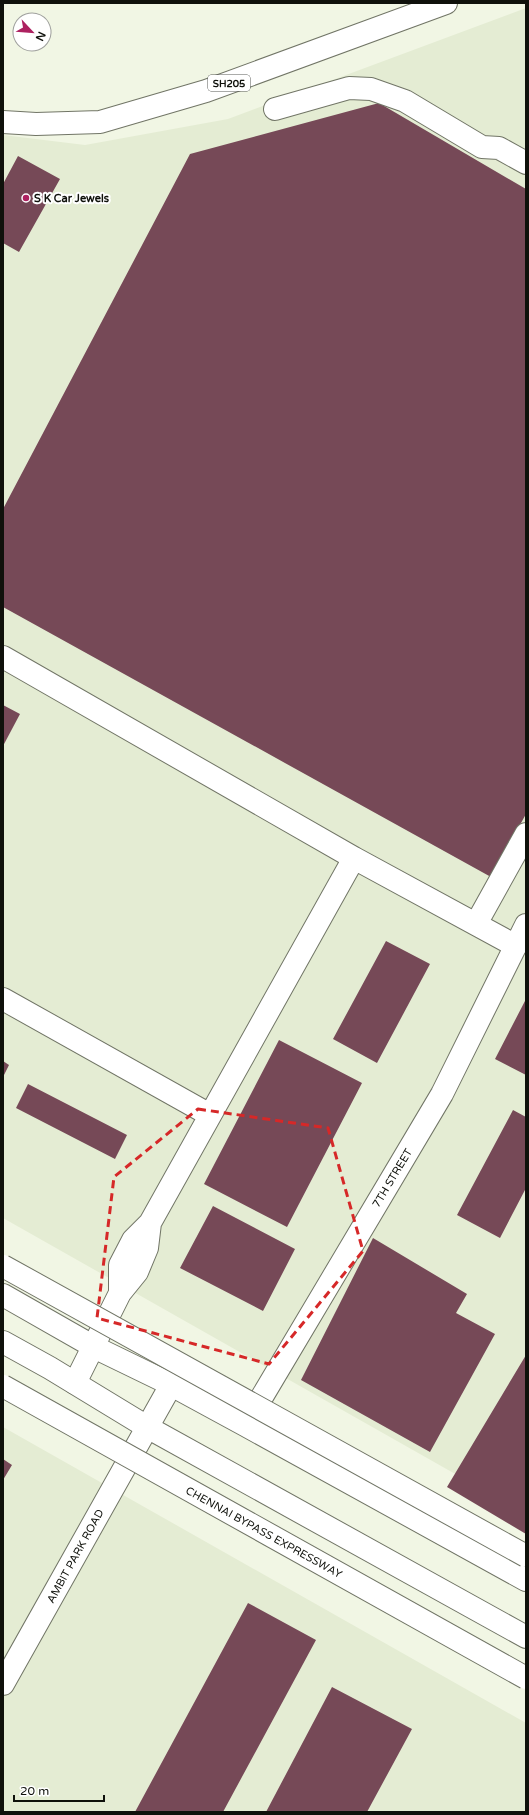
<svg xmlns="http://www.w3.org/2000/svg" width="529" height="1815" font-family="'Varela Round',sans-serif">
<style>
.built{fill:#e4ecd3}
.building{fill:#764957}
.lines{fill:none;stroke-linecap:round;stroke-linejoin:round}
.minor-casing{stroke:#717566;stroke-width:24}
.major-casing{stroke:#717566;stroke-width:24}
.minor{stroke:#fff;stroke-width:22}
.major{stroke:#fff;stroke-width:22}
.highway-bridge-casing{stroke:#717566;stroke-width:24;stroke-linecap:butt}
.highway-bridge{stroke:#fff;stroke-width:22}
.marked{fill:none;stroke:#d62828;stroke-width:3;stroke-dasharray:8 5;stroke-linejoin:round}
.poi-dot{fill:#ad2160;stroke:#fff;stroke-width:1.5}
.labels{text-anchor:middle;stroke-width:4;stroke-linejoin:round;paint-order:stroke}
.shield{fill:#fff;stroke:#575854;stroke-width:1}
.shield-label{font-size:10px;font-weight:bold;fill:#0f110b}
.poi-label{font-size:11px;font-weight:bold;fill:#0f110b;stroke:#fff;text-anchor:start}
.street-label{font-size:11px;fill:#0f110b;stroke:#fff}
</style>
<rect width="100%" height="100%" fill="#f1f6e4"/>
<!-- built -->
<path class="built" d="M526 8V1514L3 1218V135L85 145 228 119Z
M3 1427 526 1723V1812H3Z"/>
<!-- building -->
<path class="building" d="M379 103 526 189V814L491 877 3 607V509L190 154Z
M18 156 60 179 19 252 3 243V184Z
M3 705 20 714 3 746Z
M386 941 430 964 377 1063 333 1039Z
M526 999V1075L495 1059Z
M279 1040 362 1083 287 1227 204 1184Z
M3 1061 9 1065 3 1077Z
M28 1084 127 1135 115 1159 16 1108Z
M513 1110 526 1117V1188L500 1238 457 1215Z
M213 1206 295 1249 263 1311 180 1268Z
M373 1238 467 1294 456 1313 495 1334 430 1452 301 1380Z
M526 1355V1534L447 1487Z
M3 1459 12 1465 3 1480Z
M248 1603 316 1640 223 1812H135Z
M332 1687 412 1729 367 1812H266Z"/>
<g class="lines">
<defs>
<path id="minor" d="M275 109 349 88 371 89 405 101 482 147 499 148 526 163
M3 657 354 858
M476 924 526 834
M3 999 210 1115
M150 1223 354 858 516 946
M75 1383 120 1293 137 1272 147 1248 150 1223 133 1240 120 1265V1293
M247 1422 442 1094 526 925
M3 1684 171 1385"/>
<path id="major" d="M3 122 36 124 100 122 206 91 446 3
M3 1295 96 1348 164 1381 245 1425 526 1580
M3 1342 50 1368 147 1427 526 1637"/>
</defs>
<!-- minor casing -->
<use href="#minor" class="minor-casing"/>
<!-- major casing -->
<use href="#major" class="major-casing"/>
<!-- minor -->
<use href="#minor" class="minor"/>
<!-- major -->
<use href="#major" class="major"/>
<defs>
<path id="highway-bridge" d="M3 1266 526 1556
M3 1386 526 1678"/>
</defs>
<!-- highway-bridge casing -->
<use href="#highway-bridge" class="highway-bridge-casing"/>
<!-- highway-bridge -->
<use href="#highway-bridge" class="highway-bridge"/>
</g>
<!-- marked area -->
<path class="marked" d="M198 1109 328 1128 363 1251 269 1364 97 1318 114 1177Z"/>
<!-- markers -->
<circle class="poi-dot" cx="26" cy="198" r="4"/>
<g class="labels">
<!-- shield labels -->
<rect class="shield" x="208" y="75" width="42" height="16" rx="3"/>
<g class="shield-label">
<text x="229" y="87">SH205</text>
</g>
<!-- poi labels -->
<g class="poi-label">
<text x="34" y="202">S K Car Jewels</text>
</g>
<!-- street labels -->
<g class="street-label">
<text transform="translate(392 1178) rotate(-59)" y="4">7TH STREET</text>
<text transform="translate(264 1532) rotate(29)" y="4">CHENNAI BYPASS EXPRESSWAY</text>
<text transform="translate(75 1556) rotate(-61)" y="4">AMBIT PARK ROAD</text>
</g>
</g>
<!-- border -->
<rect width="529" height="1815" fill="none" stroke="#0f110b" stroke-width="8"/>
<!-- north arrow -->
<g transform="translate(32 32) rotate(116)"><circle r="19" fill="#ffffff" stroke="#9fa09d"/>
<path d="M0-3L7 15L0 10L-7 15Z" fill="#ad2160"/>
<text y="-6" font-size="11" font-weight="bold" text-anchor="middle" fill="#0f110b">N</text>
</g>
<!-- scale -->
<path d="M14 1795v6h90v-6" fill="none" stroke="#0f110b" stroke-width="2"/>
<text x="20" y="1795" font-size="12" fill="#0f110b" stroke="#ffffff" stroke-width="3" paint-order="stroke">20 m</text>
</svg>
